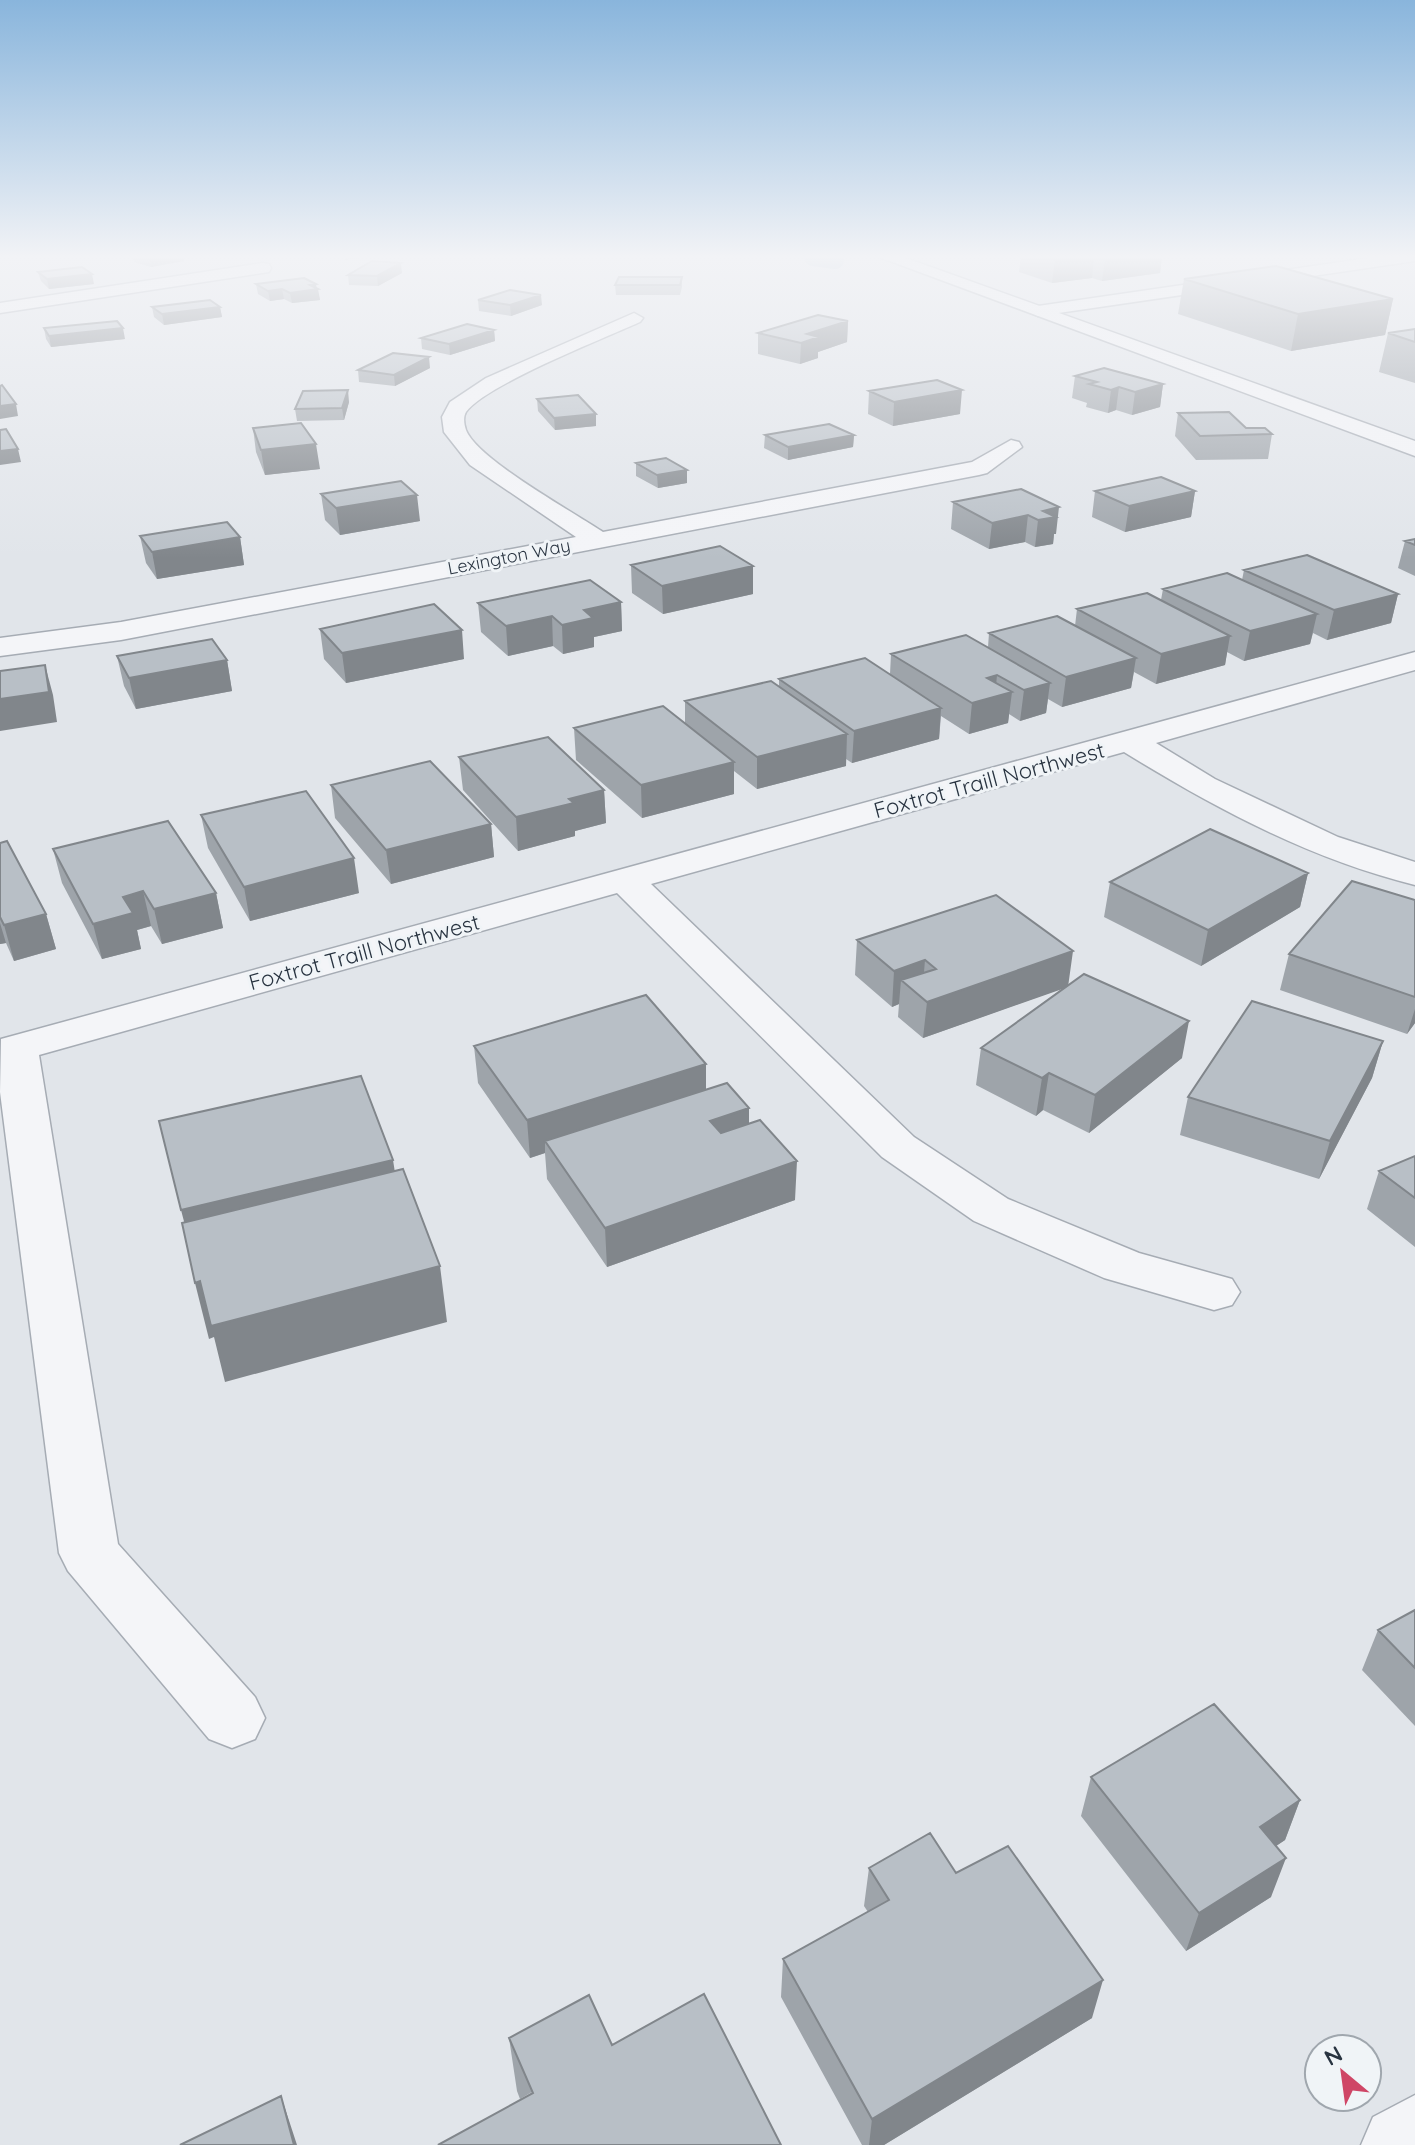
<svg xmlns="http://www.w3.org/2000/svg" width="1415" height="2145" font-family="Quicksand,sans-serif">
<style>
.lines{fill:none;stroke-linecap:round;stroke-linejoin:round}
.stream{stroke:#9cb6ca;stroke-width:18}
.minor-casing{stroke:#a6acb4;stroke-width:3}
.tertiary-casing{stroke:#a6acb4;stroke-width:3}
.minor{fill:#f4f5f8;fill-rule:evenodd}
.tertiary{fill:#f4f5f8;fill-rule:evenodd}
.wall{fill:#9ea4aa}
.shaded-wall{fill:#81868b}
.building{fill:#b8bfc6;stroke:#81868b;stroke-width:2}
.labels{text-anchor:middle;stroke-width:6;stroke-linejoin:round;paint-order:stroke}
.far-street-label{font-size:18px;fill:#293441;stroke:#f0f4f7}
.street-label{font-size:22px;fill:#293441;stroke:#f0f4f7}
</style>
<rect width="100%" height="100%" fill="#e1e5ea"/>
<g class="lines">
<!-- stream -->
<path class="stream" d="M813 257 835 260"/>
<defs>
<path id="minor" d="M1375 257H1415V261L1038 316 1029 311 1038 306Z
M263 263 269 264 271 268 269 272 0 313V303Z
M634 313 643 318 640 322C605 338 485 385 466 412 463 417 464 424 466 430 477 459 573 512 603 532L972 462 1011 440 1019 442 1022 447 987 473 979 475 121 640 0 656V638L121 622 576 537 470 465 444 432 442 417 450 402 486 378Z
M1415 652V670L1156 743 1215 779 1338 837 1415 862V885C1310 859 1215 808 1124 752L651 884 914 1137 1008 1199 1139 1253 1232 1279 1240 1292 1232 1305 1214 1310 1104 1278 974 1221 882 1157 617 893 39 1055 118 1544 255 1697 265 1718 255 1739 232 1748 209 1739 68 1571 59 1553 0 1092 1 1039Z
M1415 2095V2145H1361L1373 2117Z"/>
<path id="tertiary" d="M879 257H903L1415 441V456Z"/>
</defs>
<!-- minor casing -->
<use href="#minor" class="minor-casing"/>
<!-- tertiary casing -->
<use href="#tertiary" class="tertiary-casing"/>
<!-- minor -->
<use href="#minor" class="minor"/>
<!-- tertiary -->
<use href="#tertiary" class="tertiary"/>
</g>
<!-- wall -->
<path class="wall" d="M133 257H183L184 261 151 267 134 262Z
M1021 257H1162L1160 273 1102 281 1092 278 1052 283 1019 272Z
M38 272 94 284 49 289 41 281Z
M402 273 378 286 349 285 348 275Z
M682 277V287L680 295H616L615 285Z
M1184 279 1393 299 1385 335 1291 351 1178 314Z
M256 284H316L320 300 292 303 284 299 270 301 258 294Z
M478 300 542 305 511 316 479 311Z
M152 307H220L222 317 164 325 154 317Z
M848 321 847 342 818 352V358L800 364 758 354V333Z
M44 328 125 339 51 347 46 339Z
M1415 329V383L1379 372 1388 333Z
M494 330 495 341 450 355 422 349 421 338Z
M430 368 395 386 359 382 358 370Z
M1075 376 1163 384 1160 407 1132 415 1116 410 1108 413 1086 407 1087 403 1072 398Z
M869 391 960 414 893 426 868 414Z
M537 399 596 414V426L555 430 538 411Z
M349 402 344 420 297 421 295 409Z
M1178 413 1272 434 1268 459 1196 460 1175 436Z
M253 428 320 469 265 475 256 452Z
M765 435H854L853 447 788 460 764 448Z
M636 463 687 483 658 488 636 476Z
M1021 489 1056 534H1054L1053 544 1035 547 1025 542 989 549 951 529 953 502Z
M1095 491H1195L1191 517 1125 532 1092 517Z
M321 494 420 521 340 535 325 520Z
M140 536 240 537 244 565 157 579 146 563Z
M1415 539V576L1398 568 1405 541Z
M631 565 753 594 663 614 632 593Z
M1244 570 1398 594 1391 623 1327 640 1313 633 1310 644 1244 661 1227 652 1225 665 1156 684 1134 672 1131 688 1062 707 1048 699 1046 713 1020 721 1009 714 1008 723 969 734 941 716 939 739 852 763 846 759V766L757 789 734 771V794L642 818 576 760 574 728 685 723V701L779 686V679L890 674 891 654 988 647 989 633 1075 626 1077 609 1161 600 1163 589 1242 580Z
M621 602 622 631 594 637V647L563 654 553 646 508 656 481 632 478 603Z
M320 629 464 659 346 683 324 659Z
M117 656 227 660 232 691 136 709 124 686Z
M459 757 604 790 606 823 575 831V836L518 851 463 790Z
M331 785 491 824 494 857 391 884 335 818Z
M201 815 359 893 250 921 208 848Z
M0 843 46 914 56 949 14 961 6 943 0 944Z
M53 849 216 893 223 928 162 944 151 926 137 930 141 949 102 959 62 883Z
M1308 873 1300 907 1201 966 1104 917 1110 882Z
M1415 900V1023L1407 1034 1280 990 1289 954Z
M857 940 1068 985 1182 1058 1089 1133 1043 1110 1036 1116 976 1085 981 1048 1063 988 923 1038 898 1017 899 1004 892 1007 855 975Z
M1383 1041 1372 1078 1319 1179 1180 1135 1188 1097Z
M474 1046 706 1064V1089L749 1108V1124L795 1200 607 1267 547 1179 545 1153 530 1158 478 1083Z
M1415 1156V1247L1367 1209 1379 1171Z
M1415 1610V1726L1362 1670 1378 1630Z
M1091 1777 1300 1800 1285 1840 1276 1846 1271 1897 1186 1951 1081 1816Z
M869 1868 956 1873 1092 2018 884 2145H862L781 1997 783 1959 868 1912 864 1906Z
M509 2038 612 2045 520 2099 517 2091Z"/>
<!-- shaded-wall -->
<path class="shaded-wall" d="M149 257H183L184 261 151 267Z
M345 257H365L345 260Z
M1055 257H1094L1092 278 1052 283Z
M1105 257H1162L1160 273 1102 281Z
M401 263 402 273 378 286 377 276Z
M92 274 94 284 49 289 47 279Z
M316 284V290L318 289 320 300 292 303 290 293 310 285Z
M282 289 284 299 270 301 268 291Z
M541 295 542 305 511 316 510 305Z
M1393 299 1385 335 1291 351 1298 314Z
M220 307 222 317 164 325 162 314Z
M848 321 847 342 818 352V358L800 364 801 343 807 334Z
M123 328 125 339 51 347 49 336Z
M494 330 495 341 450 355 449 344Z
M429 357 430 368 395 386 394 375Z
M1163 384 1160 407 1132 415 1135 392Z
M1119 387 1116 410 1108 413 1111 390Z
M348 390 349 402 344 420 342 408Z
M962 390 960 414 893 426 894 402Z
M16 404 18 416 0 419V406Z
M596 414V426L555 430 554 418Z
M854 435 853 447 788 460V447Z
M316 444 320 469 265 475 261 450Z
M18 449 21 462 0 465V451Z
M687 470V483L658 488 657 475Z
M1195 491 1191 517 1125 532 1129 506Z
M417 495 420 521 340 535 336 508Z
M1059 507 1056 534H1054L1053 544 1035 547 1038 520 1043 511Z
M1028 515 1025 542 989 549 992 523Z
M240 537 244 565 157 579 152 552Z
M753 566V594L663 614 662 586Z
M1398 594 1391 623 1327 640 1334 610Z
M621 602 622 631 594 637V647L563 654 562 625 584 610Z
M1317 614 1310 644 1244 661 1250 631Z
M552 616 553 646 508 656 506 626Z
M462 630 464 659 346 683 342 653Z
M1230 636 1225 665 1156 684 1161 654Z
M1136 658 1131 688 1062 707 1066 677Z
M227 660 232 691 136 709 129 678Z
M45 665 53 695 57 722 0 731V699Z
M997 675 995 697 1012 692 1008 723 969 734 972 703 987 678Z
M1050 683 1046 713 1020 721 1024 690Z
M941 708 939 739 852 763 854 731Z
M847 734 846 766 757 789V757Z
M734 762V794L642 818 641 785Z
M604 790 606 823 575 831V836L518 851 516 817 569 799Z
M491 824 494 857 391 884 386 850Z
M354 858 359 893 250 921 244 887Z
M1308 873 1300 907 1201 966 1208 930Z
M143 891 151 926 137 930 141 949 102 959 93 924 123 897Z
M216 893 223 928 162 944 154 909Z
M46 914 56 949 14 961 4 925Z
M0 923 6 943 0 944Z
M1073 951 1068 987 923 1038 927 1002Z
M925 960 922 996 901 980 899 1004 892 1007 894 971Z
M1415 1009V1023L1407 1034Z
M1189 1021 1182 1058 1089 1133 1095 1095Z
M1383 1041 1372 1078 1319 1179 1330 1141Z
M706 1064V1101L545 1141V1153L530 1158 527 1120Z
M1049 1073 1043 1110 1036 1116 1042 1078Z
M749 1108V1146L710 1159V1121Z
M393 1160 399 1198 191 1248 181 1210Z
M797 1161 795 1200 607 1267 605 1228Z
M440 1266 447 1322 225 1382 214 1337 209 1339 195 1283 200 1281Z
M1300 1800 1285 1840 1246 1866 1260 1827Z
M1286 1858 1271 1897 1186 1951 1199 1913Z
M1103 1980 1092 2018 884 2145H869L872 2119Z
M281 2096 297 2145H294Z"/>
<!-- building -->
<path class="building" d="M372 261 401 263 377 276 348 275Z
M1276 266 1393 299 1298 314 1184 279Z
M82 267 92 274 47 279 38 272Z
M619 277H682L680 285H615Z
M304 278 316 284 310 285 318 289 290 293 282 289 268 291 256 284Z
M510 290 541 295 510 305 478 300Z
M210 300 220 307 162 314 152 307Z
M818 315 848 321 807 334 819 337 801 343 758 333Z
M117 321 123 328 49 336 44 328Z
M467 324 494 330 449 344 421 338Z
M1415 329V342L1388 333Z
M393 353 429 357 394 375 358 370Z
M1104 368 1163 384 1135 392 1119 387 1111 390 1089 384 1097 382 1075 376Z
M937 380 962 390 894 402 869 391Z
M2 385 16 404 0 406V386Z
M348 390 342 408 295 409 303 391Z
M578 395 596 414 554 418 537 399Z
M1229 412 1246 428H1265L1272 434 1200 436 1178 413Z
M301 423 316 444 261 450 253 428Z
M829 424 854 435 788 447 765 435Z
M6 429 18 449 0 451V430Z
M666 458 687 470 657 475 636 463Z
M1161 477 1195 491 1129 506 1095 491Z
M401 481 417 495 336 508 321 494Z
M1021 489 1059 507 1043 511 1056 517 1038 520 1028 515 992 523 953 502Z
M227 522 240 537 152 552 140 536Z
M1415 539V545L1405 541Z
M720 546 753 566 662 586 631 565Z
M1307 555 1398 594 1334 610 1244 570Z
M1227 573 1317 614 1250 631 1163 589Z
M590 580 621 602 584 610 593 618 562 625 552 616 506 626 478 603Z
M1147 593 1230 636 1161 654 1077 609Z
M434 604 462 630 342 653 320 629Z
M1057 616 1136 658 1066 677 989 633Z
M966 635 1050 683 1024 690 997 675 987 678 1012 692 972 703 891 654Z
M212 639 227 660 129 678 117 656Z
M865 658 941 708 854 731 779 679Z
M45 665 49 692 0 699V671Z
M771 681 847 734 757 757 685 701Z
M663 706 734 762 641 785 574 728Z
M548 737 604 790 569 799 574 803 516 817 459 757Z
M430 761 491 824 386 850 331 785Z
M306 791 354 858 244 887 201 815Z
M168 821 216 893 154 909 143 891 123 897 133 913 93 924 53 849Z
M1210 829 1308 873 1208 930 1110 882Z
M7 841 46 914 4 925 0 917V843Z
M1352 881 1415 900V997L1289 954Z
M996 895 1073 951 927 1002 901 980 936 969 925 960 894 971 857 940Z
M1084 974 1189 1021 1095 1095 1049 1073 1042 1078 981 1048Z
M646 995 706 1064 527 1120 474 1046Z
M1252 1001 1383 1041 1330 1141 1188 1097Z
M361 1076 393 1160 181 1210 159 1121Z
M727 1083 749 1108 710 1121 721 1133 760 1120 797 1161 605 1228 545 1141Z
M1415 1156V1198L1379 1171Z
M403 1169 440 1266 211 1326 200 1281 195 1283 182 1223Z
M1415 1610V1668L1378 1630Z
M1214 1704 1300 1800 1260 1827 1286 1858 1199 1913 1091 1777Z
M930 1833 956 1873 1008 1846 1103 1980 872 2119 783 1959 889 1900 869 1868Z
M704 1994 781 2145H438L533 2093 509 2038 589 1995 612 2045Z
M281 2096 294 2145H180Z"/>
<!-- sky -->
<linearGradient id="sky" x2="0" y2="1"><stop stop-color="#89b5dc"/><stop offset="0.46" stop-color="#f2f3f6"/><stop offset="1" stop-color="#f2f3f6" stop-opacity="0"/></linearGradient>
<rect width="1415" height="558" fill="url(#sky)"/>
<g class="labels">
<!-- far-street labels -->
<g class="far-street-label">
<text transform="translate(509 557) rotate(-11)" y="6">Lexington Way</text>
</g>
<!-- street labels -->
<g class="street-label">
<text transform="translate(989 780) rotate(-15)" y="8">Foxtrot Traill Northwest</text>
<text transform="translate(364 952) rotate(-15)" y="8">Foxtrot Traill Northwest</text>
</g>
</g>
<!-- north arrow -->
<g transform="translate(1343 2073) rotate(331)"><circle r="38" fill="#f0f4f7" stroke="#a0a7ae" stroke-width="2"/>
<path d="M0-6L14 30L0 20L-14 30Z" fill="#cf4666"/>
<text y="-12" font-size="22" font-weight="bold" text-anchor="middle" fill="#293441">N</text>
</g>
</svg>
